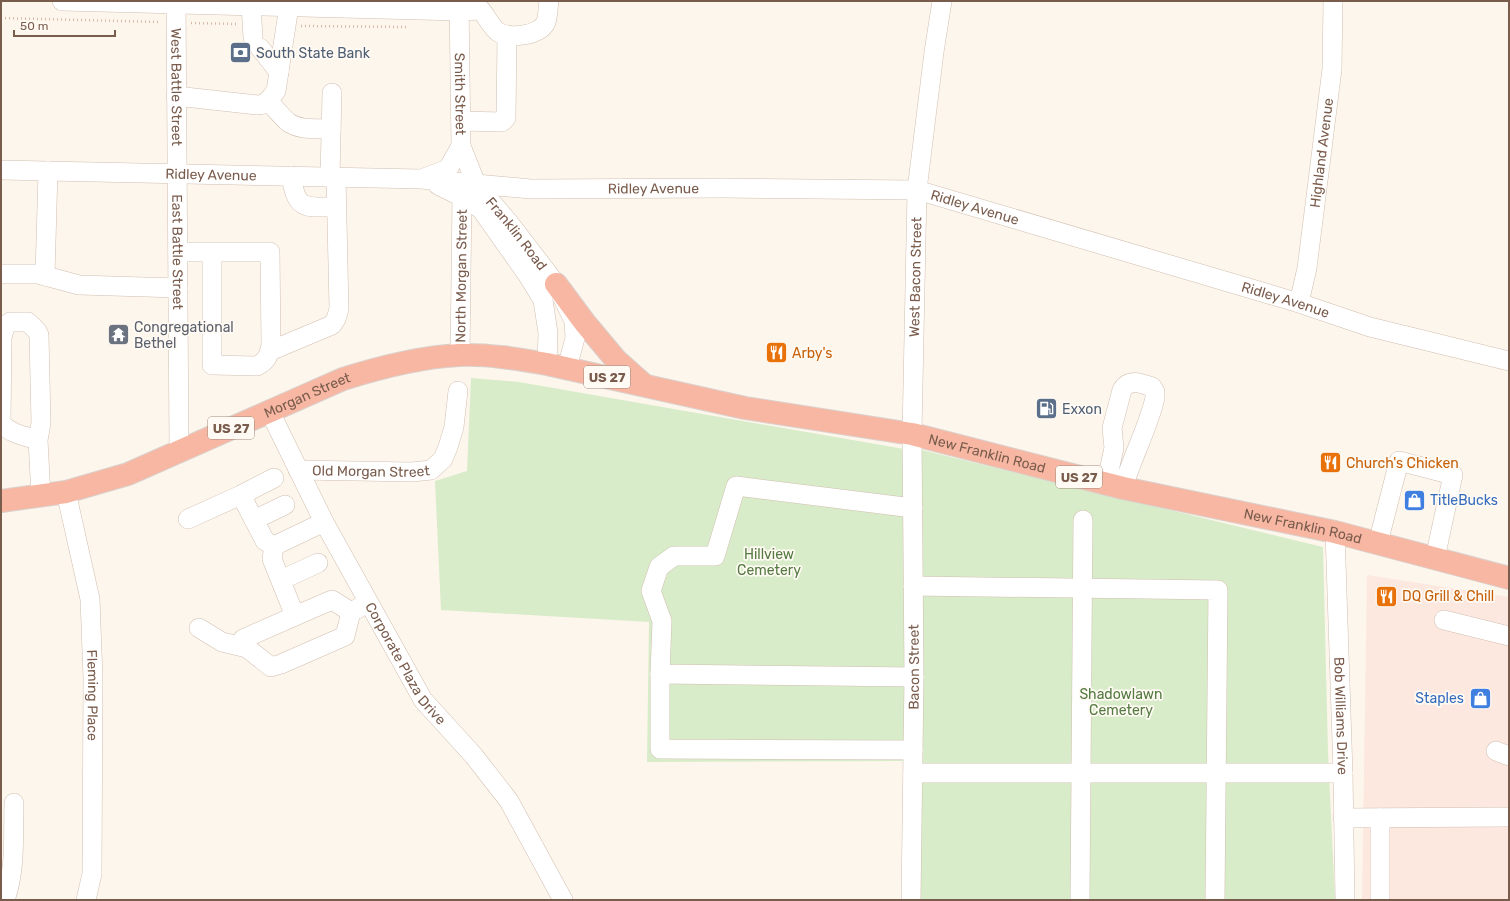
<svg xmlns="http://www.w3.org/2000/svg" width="1510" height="901" font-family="Rubik,sans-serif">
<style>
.commercial{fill:#fde8e0}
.green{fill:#d8ecc9}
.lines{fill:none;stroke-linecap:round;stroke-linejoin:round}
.minor-casing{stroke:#d1beb0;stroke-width:20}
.highway-casing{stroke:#dad1cd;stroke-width:24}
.path{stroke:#d9b8a5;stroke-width:2.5;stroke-dasharray:1 3;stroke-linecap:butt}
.minor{stroke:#fff;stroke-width:19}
.highway{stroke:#f7b7a3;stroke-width:22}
.labels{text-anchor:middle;stroke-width:3.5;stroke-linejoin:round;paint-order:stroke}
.shield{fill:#fffaf3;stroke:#a28b7f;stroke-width:1}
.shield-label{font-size:13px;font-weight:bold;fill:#7a5c4d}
.service-label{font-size:14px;fill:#4e5e75;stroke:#fffaf3;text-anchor:start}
.street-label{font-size:14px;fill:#7a5c4d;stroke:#fffaf3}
.worship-label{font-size:14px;fill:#5b616d;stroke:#fffaf3;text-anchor:start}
.food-label{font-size:14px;fill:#c56008;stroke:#fffaf3;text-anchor:start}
.shop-label{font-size:14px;fill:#366cbe;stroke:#fffaf3;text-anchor:start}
.park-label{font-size:14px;fill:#537a41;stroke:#fffaf3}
</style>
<rect width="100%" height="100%" fill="#fdf6ec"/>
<!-- commercial -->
<path class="commercial" d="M1367 575 1509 597V900H1362Z"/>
<!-- green -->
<path class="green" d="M471 378 519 382 904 449V761L647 762 649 622 441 610 435 481 467 471Z
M922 450 1323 547 1328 752 1335 900H919Z"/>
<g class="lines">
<defs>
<g id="minor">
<path d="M62 1 459 11 481 10C486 16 492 28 498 32 509 39 540 36 546 22 548 16 548 8 549 1"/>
<path id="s1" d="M176 1 179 450"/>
<path id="s2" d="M459 1 461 146 476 184 510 224 556 284 574 321 575 338 567 368"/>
<path d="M251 5 253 38"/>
<path d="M260 48 279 72"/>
<path d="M176 96 257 105C267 105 270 98 276 91L289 6"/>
<path d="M268 101C275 108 281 116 288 122 300 131 317 128 331 129"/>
<path d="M461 121 502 122 506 118 507 35"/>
<path id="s3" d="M1 170 421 179 531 189 723 188 917 190 1299 303 1370 327 1509 361"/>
<path d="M291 176C297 211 304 207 336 207"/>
<path d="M330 177 332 93"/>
<path d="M424 178 448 169 461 146"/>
<path d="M438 185 462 197 481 209 529 277 543 300 548 333 547 364"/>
<path d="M178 252H270L271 345C269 355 267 361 257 366L212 365V252"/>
<path d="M1 274H38L79 285 178 288"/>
<path d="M45 276 48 171"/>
<path id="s4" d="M1299 303 1307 268 1332 69 1333 1"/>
<path d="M270 351 332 325 336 319 339 309 336 177"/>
<path id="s5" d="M460 355 462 197"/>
<path id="s6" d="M270 412 324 522 423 700 474 756 509 801 563 900"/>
<path d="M38 440C25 436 10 434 1 423L2 338 5 326 10 322H28L37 331 39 335 41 423 38 440 41 496"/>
<path id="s7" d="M298 470 412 472 431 470 443 459 448 447 454 427 458 391"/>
<path d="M1106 484 1114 448 1112 428 1122 390C1129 378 1141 383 1152 387L1155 392V398C1148 428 1132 457 1123 488"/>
<path id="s8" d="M66 492 90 599 93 678 92 874 86 900"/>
<path d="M241 495 274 478"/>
<path d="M913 508 736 486 715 556H674L659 567 651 591 662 621 660 674 914 677"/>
<path d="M188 519 241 495 265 541 274 546 324 522"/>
<path d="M254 520 285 505"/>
<path id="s9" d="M1335 532 1343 773 1345 900"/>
<path d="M1378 543 1399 461 1453 475 1435 558"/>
<path d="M274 546 272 559 295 616 243 639 247 648 271 667 281 664 345 636 351 612 368 603"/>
<path d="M281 580 318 563"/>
<path d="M913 586 1218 590 1215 900"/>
<path d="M295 616 332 600 351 612"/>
<path d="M1444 620 1509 636"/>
<path d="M199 628 222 642 247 648"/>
<path d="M660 674V749L913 750"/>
<path d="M1496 751 1509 756"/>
<path d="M913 773H1343"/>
<path d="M1343 818 1509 817"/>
<path d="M5 900C16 869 13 836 14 803"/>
<path id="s10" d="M911 900 914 677 912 434 917 190 934 52 942 1"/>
<path d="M1080 900 1083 520"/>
<path d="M1380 900V818"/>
</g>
<g id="highway">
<path d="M556 284 585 323 616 360 644 385"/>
<path id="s11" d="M1 501 66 492 128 474 343 379C381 367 420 357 459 355 489 354 519 359 547 364L745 408 912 434 1123 488 1335 532 1509 578"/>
</g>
</defs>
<!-- minor casing -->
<use href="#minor" class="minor-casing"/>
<!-- highway casing -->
<use href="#highway" class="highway-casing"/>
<!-- path -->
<path class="path" d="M1 18 160 22
M191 23 236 24
M301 26 406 27"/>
<!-- minor -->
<use href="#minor" class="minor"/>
<!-- highway -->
<use href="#highway" class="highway"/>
</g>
<!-- icons -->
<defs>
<symbol id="bank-square" viewBox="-11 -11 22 22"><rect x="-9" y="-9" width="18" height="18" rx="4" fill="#5c6f8a" stroke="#fffaf3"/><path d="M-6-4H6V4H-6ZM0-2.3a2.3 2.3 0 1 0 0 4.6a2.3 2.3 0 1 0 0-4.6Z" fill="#fff"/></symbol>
<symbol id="temple-square" viewBox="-11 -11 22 22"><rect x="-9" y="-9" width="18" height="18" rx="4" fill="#6b7280" stroke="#fffaf3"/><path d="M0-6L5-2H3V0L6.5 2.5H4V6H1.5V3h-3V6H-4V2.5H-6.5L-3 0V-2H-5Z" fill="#fff"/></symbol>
<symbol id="restaurant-square" viewBox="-11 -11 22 22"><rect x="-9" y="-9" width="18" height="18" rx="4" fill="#e8710a" stroke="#fffaf3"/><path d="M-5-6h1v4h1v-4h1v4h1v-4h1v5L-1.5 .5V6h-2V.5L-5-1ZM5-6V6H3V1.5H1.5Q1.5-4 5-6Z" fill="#fff"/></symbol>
<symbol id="fuel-square" viewBox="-11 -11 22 22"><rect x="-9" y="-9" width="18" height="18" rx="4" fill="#5c6f8a" stroke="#fffaf3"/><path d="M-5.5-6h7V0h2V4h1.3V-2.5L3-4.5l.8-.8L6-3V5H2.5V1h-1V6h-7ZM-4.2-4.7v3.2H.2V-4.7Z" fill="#fff"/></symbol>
<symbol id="shop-square" viewBox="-11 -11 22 22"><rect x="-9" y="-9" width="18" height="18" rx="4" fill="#3f7fe0" stroke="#fffaf3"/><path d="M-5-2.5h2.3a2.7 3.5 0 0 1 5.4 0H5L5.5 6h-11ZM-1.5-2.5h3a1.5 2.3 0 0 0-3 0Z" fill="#fff"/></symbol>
</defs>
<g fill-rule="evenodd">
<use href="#bank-square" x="228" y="40" width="25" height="25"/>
<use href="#temple-square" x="106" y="322" width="25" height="25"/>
<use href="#restaurant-square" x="764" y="340" width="25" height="25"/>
<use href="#fuel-square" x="1034" y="396" width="25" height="25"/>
<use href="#restaurant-square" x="1318" y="450" width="25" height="25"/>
<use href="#shop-square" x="1402" y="488" width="25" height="25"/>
<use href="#restaurant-square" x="1374" y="584" width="25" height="25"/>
<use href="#shop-square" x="1468" y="686" width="25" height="25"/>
</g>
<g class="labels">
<!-- shield labels -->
<g class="shield">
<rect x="584" y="366" width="46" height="22" rx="3"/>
<rect x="208" y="417" width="46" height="22" rx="3"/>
<rect x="1056" y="466" width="46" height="22" rx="3"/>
</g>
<g class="shield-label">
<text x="607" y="382">US 27</text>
<text x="231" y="433">US 27</text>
<text x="1079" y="482">US 27</text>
</g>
<!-- service labels -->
<g class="service-label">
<text x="256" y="58">South State Bank</text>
<text x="1062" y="414">Exxon</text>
</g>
<!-- street labels -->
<g class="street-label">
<text dy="5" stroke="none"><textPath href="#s1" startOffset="86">West Battle Street</textPath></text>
<text dy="5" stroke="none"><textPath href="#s2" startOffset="93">Smith Street</textPath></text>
<text dy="5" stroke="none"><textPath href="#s4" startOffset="152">Highland Avenue</textPath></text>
<text dy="5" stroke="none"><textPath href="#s3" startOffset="210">Ridley Avenue</textPath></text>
<text dy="5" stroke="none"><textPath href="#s3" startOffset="653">Ridley Avenue</textPath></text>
<text dy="5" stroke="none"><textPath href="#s3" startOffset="977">Ridley Avenue</textPath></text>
<text dy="5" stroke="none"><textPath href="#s2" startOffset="250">Franklin Road</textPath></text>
<text dy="5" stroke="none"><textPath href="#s1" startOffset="251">East Battle Street</textPath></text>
<text dy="5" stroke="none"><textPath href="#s5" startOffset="79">North Morgan Street</textPath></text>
<text dy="5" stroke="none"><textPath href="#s10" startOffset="623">West Bacon Street</textPath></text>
<text dy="5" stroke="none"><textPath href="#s3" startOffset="1301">Ridley Avenue</textPath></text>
<text dy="5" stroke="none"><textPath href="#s11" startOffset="326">Morgan Street</textPath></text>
<text dy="5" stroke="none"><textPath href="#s11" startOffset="1022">New Franklin Road</textPath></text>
<text dy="5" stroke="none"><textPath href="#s7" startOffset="73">Old Morgan Street</textPath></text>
<text dy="5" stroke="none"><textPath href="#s11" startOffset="1346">New Franklin Road</textPath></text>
<text dy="5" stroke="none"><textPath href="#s6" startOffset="286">Corporate Plaza Drive</textPath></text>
<text dy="5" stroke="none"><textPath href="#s10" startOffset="233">Bacon Street</textPath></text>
<text dy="5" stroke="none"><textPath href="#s8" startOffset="206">Fleming Place</textPath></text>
<text dy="5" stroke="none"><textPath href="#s9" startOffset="184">Bob Williams Drive</textPath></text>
</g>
<!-- worship labels -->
<g class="worship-label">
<text x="134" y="332">Congregational<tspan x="134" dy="16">Bethel</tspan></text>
</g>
<!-- food labels -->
<g class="food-label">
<text x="792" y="358">Arby's</text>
<text x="1346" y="468">Church's Chicken</text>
<text x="1402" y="601">DQ Grill &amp; Chill</text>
</g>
<!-- shop labels -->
<g class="shop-label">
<text x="1430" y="505">TitleBucks</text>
<text x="1464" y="703" text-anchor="end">Staples</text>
</g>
<!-- park labels -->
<g class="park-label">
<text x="769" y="559">Hillview<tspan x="769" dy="16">Cemetery</tspan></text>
<text x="1121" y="699">Shadowlawn<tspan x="1121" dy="16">Cemetery</tspan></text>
</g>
</g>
<!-- border -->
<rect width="1510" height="901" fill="none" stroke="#7a5c4d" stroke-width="4"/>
<!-- scale -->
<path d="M14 30v6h101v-6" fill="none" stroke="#7a5c4d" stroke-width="2"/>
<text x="20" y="30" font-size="12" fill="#7a5c4d" stroke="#fffaf3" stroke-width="3" paint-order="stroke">50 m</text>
</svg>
